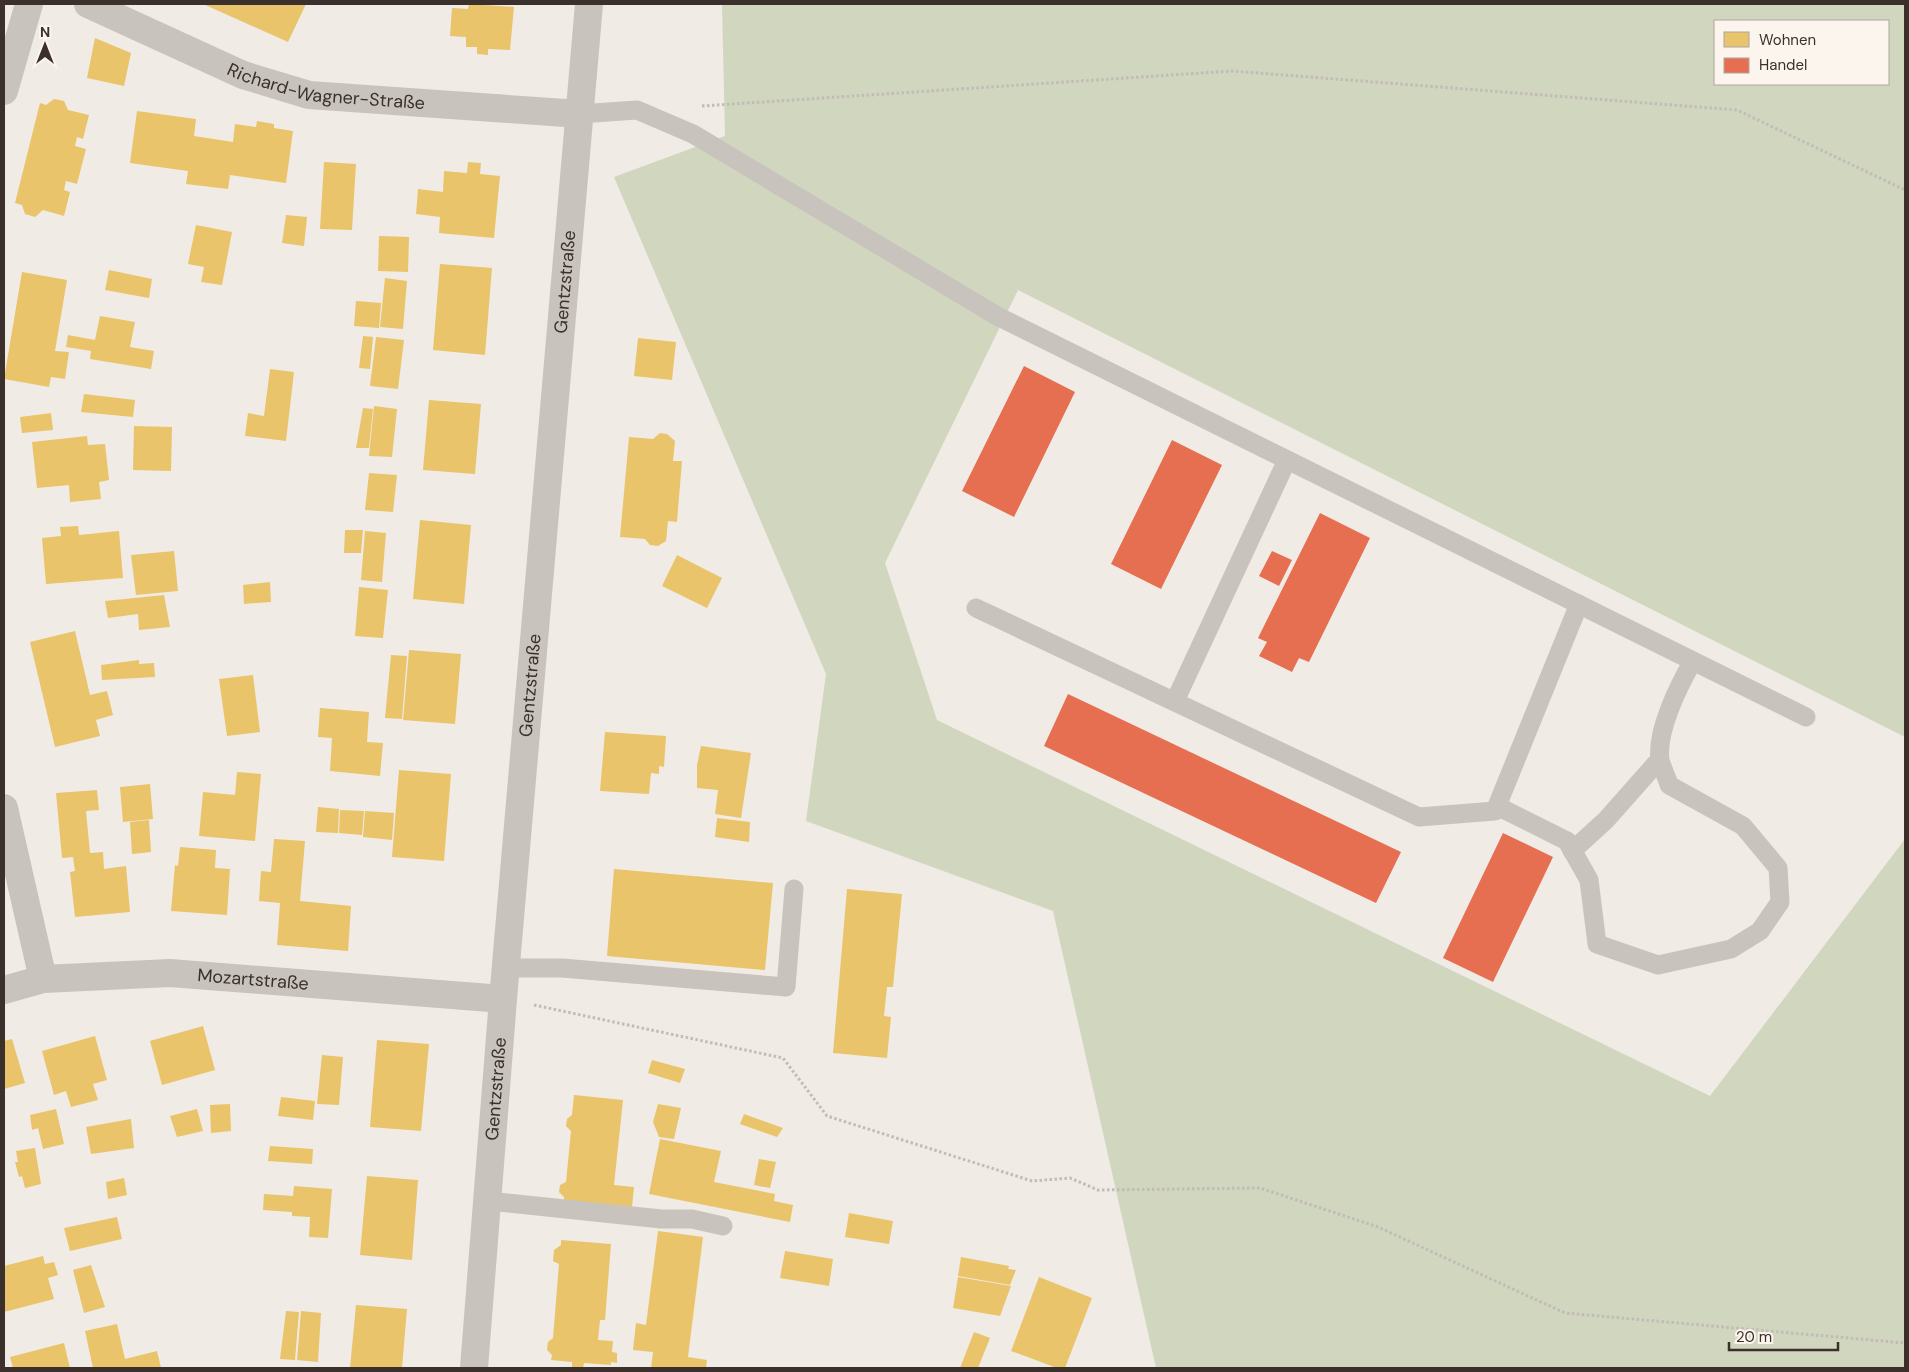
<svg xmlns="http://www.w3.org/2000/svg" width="1909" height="1372" font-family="'DM Sans',sans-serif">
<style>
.green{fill:#d1d6bf;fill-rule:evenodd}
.homes{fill:#e9c46a}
.shops{fill:#e76f51}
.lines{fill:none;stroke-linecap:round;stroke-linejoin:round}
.path{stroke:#c2bbb6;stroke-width:3;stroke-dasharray:2.5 2.5;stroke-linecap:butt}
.service{stroke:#c9c3be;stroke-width:19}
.minor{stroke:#c9c3be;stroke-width:28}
.labels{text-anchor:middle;stroke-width:5;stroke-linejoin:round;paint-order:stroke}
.street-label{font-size:18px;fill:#3b302b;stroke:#fbf5ee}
</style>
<rect width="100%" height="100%" fill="#f0ebe5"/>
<!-- green -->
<path class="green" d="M722 4H1905V737L1018 290 885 563 937 720 1710 1096 1905 839V1368H1156L1053 911 806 821 826 674 614 177 725 136ZM1715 21H1888V84H1715Z"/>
<!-- homes -->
<path class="homes" d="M203 4H306L288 42Z
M469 4 514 7 510 50 488 49V55L477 54V47H466V37L450 36 452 8 468 9Z
M95 38 131 53 124 86 87 78Z
M54 99 64 101 68 110 89 115 83 139 77 137 75 146 86 149 77 184 66 181 64 190 70 192 64 216 43 210 35 217 25 214 22 205 15 203 40 103 46 105Z
M137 111 196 119 194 136 233 142 235 124 256 127 257 121 274 124V128L293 131 286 183 230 175 228 189 186 184 188 171 130 163Z
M324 162 356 164 352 230 320 229Z
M468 162 481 163 480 174 500 176 494 238 439 233 440 217 416 214 418 189 443 192 444 171 467 173Z
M286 215 307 217 304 246 282 243Z
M196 225 232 232 222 285 201 282 204 267 188 264Z
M379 236 409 237 408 272 378 271Z
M440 264 492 268 485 355 433 350Z
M109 270 152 279 149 298 105 290Z
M22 272 67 280 55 351 69 352 65 379 51 377 49 387 4 379Z
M385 278 407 281 403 329 380 327Z
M356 301 381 303 379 328 354 326Z
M100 316 135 322 130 347 154 351 151 369 90 359 91 351 66 347 68 335 95 340Z
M363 336 373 337 370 369 359 368Z
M376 337 404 340 398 389 370 386Z
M638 338 676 342 672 380 634 376Z
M270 369 294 372 286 441 245 436 248 413 264 416Z
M84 394 135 400 133 417 81 412Z
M429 400 481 404 475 474 423 470Z
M374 406 397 409 392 457 369 456Z
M363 408 373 409 369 448H356Z
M51 413 53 430 22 433 20 417Z
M134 426 172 427 171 471 133 470Z
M660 433 667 434 675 441 673 461H682L677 522 668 521 666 541 658 546 650 545 645 539 620 537 629 437 653 439Z
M87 436 88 445 105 444 109 480 99 482 101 499 70 502 69 485 37 488 32 442Z
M369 473 397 475 393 512 365 510Z
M420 520 471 525 464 604 413 599Z
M78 526 79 535 119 531 123 578 46 584 42 538 61 536 60 527Z
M345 530H363L361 553H344Z
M365 531 386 533 382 582 361 580Z
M174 551 178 591 136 595 131 555Z
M677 555 722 578 707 608 662 586Z
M270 582 271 602 244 604 243 585Z
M359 587 388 590 383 638 355 636Z
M164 595 170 627 139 630 138 614 108 618 105 601Z
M75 631 90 695 107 691 113 715 96 720 100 736 55 747 30 642Z
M409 650 461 654 455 724 403 720Z
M391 655 407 656 402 719 385 718Z
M139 660V664L154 663 155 677 102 680 101 665Z
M253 675 260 732 227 736 219 679Z
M320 708 369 712 367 742 383 743 380 776 330 771 332 738 318 737Z
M605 732 666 736 664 767 659 766V774L651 773 649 794 600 791Z
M701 746 751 753 741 818 715 814 718 790 697 788V765Z
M399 770 451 774 444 861 392 857Z
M237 772 261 774 255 841 199 836 203 792 235 795Z
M150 784 153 819 123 822 120 787Z
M97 790 99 810 86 811 90 853 103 852 104 869 126 866 130 912 75 917 70 872 75 871 73 857 62 858 56 793Z
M318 807 339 809 338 833 316 832Z
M340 810 364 811 362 835 339 833Z
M365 811 394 813 392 840 363 837Z
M717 818 750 822 749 842 715 837Z
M149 820 151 852 132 854 130 822Z
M274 839 305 841 300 901 351 906 348 951 277 945 280 903 259 901 261 871 271 872Z
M180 847 216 850 215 868 230 869 227 915 171 911 175 865 178 866Z
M614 869 773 883 765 970 607 956Z
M847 889 902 894 893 987H887L884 1016 891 1017 887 1058 833 1053Z
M203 1026 215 1070 162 1085 150 1041Z
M95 1036 107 1080 93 1084 98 1100 71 1107 66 1091 54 1095 42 1051Z
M12 1039 25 1083 4 1089V1041Z
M377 1040 429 1044 421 1131 370 1127Z
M322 1055 343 1057 339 1105 317 1104Z
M652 1060 685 1069 680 1083 648 1073Z
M574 1095 623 1100 614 1185 634 1187 632 1207 564 1200V1197L559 1192 560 1185 566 1182 571 1131 566 1126 567 1119 572 1115Z
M281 1097 315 1101 313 1120 278 1116Z
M230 1104 231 1131 211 1133 210 1105Z
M658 1104 681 1108 674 1139 659 1137 653 1122Z
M56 1109 64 1144 43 1149 38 1128 32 1130 30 1115Z
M197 1109 203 1131 177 1137 170 1116Z
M744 1114 783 1128 777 1137 740 1124Z
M131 1119 134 1148 91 1154 86 1127Z
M660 1139 721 1151 714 1182 775 1194 774 1201 793 1205 790 1222 649 1194Z
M270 1146 313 1149 312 1164 268 1161Z
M35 1148 41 1184 25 1188 22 1176 19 1177 15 1162H18L16 1151Z
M759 1159 776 1162 770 1188 754 1185Z
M367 1176 418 1180 412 1260 360 1255Z
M124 1178 127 1195 108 1199 106 1182Z
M294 1186 332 1189 328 1238 309 1237 310 1217 292 1216V1212L263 1210 264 1194 293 1196Z
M849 1213 893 1221 889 1244 845 1237Z
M117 1217 122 1239 70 1251 64 1228Z
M658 1231 703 1237 688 1357 707 1360 706 1368H651L653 1352 633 1350 636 1323 646 1325Z
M561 1240 611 1244 605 1320H600L598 1340 613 1341 612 1352 617 1353V1363L611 1362V1365L584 1363 583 1368H572V1362L551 1360 552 1355 547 1350 548 1342 553 1338 559 1264 553 1261 554 1250 561 1245Z
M785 1251 833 1259 829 1286 780 1278Z
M43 1256 45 1264 54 1262 58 1275 48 1278 54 1299 4 1312V1266Z
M961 1257 1009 1266 1008 1269 1016 1270 1010 1285 958 1276Z
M91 1265 105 1307 84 1313 73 1270Z
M958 1277 1011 1286 1000 1316 953 1308Z
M1039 1277 1092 1298 1065 1368H1057L1011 1351Z
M356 1305 407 1309 402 1368H350Z
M286 1311 299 1312 295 1360 280 1359Z
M301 1311 321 1313 318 1362 297 1360Z
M117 1324 125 1359 157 1351 161 1368H93L85 1331Z
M974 1332 990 1338 978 1368H960Z
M64 1343 70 1368H13L10 1357Z"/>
<!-- shops -->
<path class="shops" d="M1024 366 1075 392 1014 517 962 491Z
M1172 440 1222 465 1161 589 1111 564Z
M1320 513 1370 538 1309 662 1299 658 1292 672 1259 656 1267 642 1258 638Z
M1272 551 1292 560 1279 586 1259 576Z
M1068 694 1401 852 1376 903 1044 746Z
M1503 833 1553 857 1493 982 1443 958Z"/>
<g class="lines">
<!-- path -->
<path class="path" d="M702 106 1232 71 1737 110 1905 190
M534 1005 783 1058 827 1116 1032 1181 1070 1178 1098 1190 1260 1188 1378 1227 1565 1313 1905 1343"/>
<!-- service -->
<path class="service" d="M579 114 637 110 693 134 997 316 1806 717
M976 608 1419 817 1495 811 1579 604
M1175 701 1287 460
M1497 806 1567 841 1589 880 1597 944 1658 965 1731 949 1760 931 1780 902 1778 868 1743 826 1669 785C1667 777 1662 768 1660 760 1656 731 1679 685 1693 661
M1572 851 1606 820 1660 759
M506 968H562L786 987 794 889
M489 1201 661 1219H692L723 1226"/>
<!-- minor -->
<g class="minor">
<path id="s1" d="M88 4 243 75 309 95 579 114"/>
<path d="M4 91 29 4"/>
<path d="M4 808 43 979"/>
<path id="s2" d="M4 990 43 979 170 973 503 999"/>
<path id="s3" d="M474 1368 503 999 589 4"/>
</g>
</g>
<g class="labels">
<!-- street labels -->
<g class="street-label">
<text dy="6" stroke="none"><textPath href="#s1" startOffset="255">Richard-Wagner-Straße</textPath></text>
<text dy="6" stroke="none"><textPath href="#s3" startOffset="1090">Gentzstraße</textPath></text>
<text dy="6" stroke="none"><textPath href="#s3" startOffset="685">Gentzstraße</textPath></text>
<text dy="6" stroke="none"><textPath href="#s2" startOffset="251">Mozartstraße</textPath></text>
<text dy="6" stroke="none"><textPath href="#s3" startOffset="280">Gentzstraße</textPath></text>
</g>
</g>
<!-- border -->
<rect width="1909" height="1372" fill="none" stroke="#3b302b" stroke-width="10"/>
<!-- legend -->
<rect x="1714" y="20" width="175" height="65" fill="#fbf5ee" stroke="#aea6a0"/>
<rect x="1724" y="32" width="25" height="15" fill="#e9c46a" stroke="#aea6a0"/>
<text x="1759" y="45" font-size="15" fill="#3b302b">Wohnen</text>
<rect x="1724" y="58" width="25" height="15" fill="#e76f51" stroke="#aea6a0"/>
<text x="1759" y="70" font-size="15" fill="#3b302b">Handel</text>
<!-- north arrow -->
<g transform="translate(45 45)" stroke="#fbf5ee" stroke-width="4" paint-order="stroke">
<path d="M0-4L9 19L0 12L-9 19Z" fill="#3b302b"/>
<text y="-8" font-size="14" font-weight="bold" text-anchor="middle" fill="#3b302b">N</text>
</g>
<!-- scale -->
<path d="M1729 1342v8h109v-8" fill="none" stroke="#3b302b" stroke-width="2.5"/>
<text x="1736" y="1342" font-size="15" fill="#3b302b" stroke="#fbf5ee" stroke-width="4" paint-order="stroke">20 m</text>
</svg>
